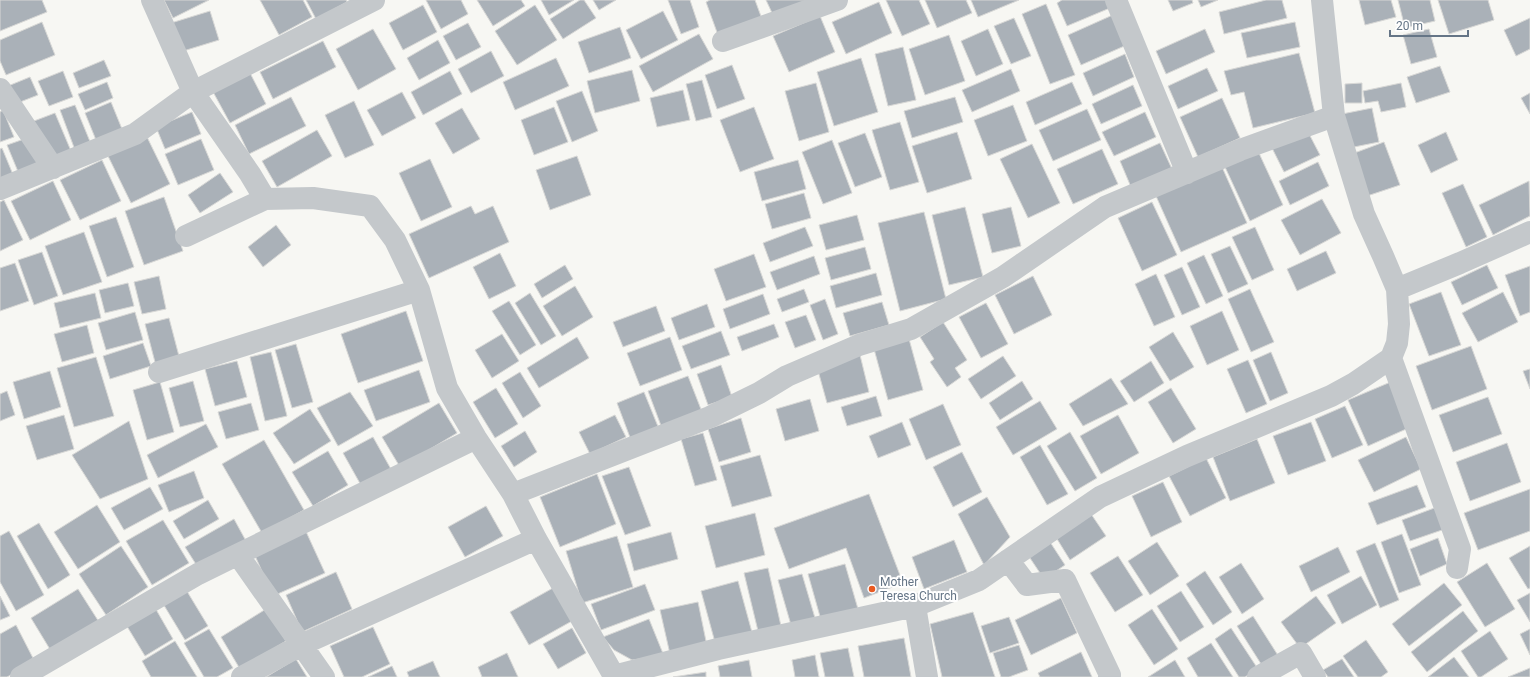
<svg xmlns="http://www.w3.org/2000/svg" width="1530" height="677" font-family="Roboto,sans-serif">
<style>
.building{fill:#aab1b8;stroke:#d8d8d6}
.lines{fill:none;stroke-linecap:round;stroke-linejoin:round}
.minor{stroke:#c4c8cb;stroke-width:22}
.poi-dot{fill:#e95a21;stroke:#fff;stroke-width:1.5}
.labels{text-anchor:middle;stroke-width:4;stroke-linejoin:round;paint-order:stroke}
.poi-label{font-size:12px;fill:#657586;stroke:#fff;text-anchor:start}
</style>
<rect width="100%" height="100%" fill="#f7f7f3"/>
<!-- building -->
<path class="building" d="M0 0H42L47 12 0 31Z
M164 0H209L173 18Z
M260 0H303L312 17 279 35Z
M306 0H346L347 2 316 19Z
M426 0H461L468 14 441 29Z
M477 0H521L525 6 493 26Z
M541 0H574L549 15Z
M580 0H584L596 18 563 39 550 19Z
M593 0H616L599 10Z
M668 0H690L699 27 681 34Z
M710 0H755L762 19 718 35 706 2Z
M766 0H809L773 15Z
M886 0H919L930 24 902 36Z
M925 0H966L972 13 937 28Z
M971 0H1019L978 17Z
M1062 0H1106L1110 8 1067 26 1057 3Z
M1168 0H1192L1193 3 1173 11Z
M1198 0H1218L1201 7Z
M1266 0H1282L1287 18 1224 34 1219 12Z
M1359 0H1391L1396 17 1365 25Z
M1398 0H1430L1435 21 1405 28Z
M1438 0H1488L1494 20 1449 34Z
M879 2 892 33 846 54 832 22Z
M1046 4 1075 75 1050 84 1022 14Z
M423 5 437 32 403 50 389 23Z
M535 5 557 40 517 65 495 31Z
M210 11 219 40 180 52 171 23Z
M663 11 678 40 641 59 626 30Z
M1115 14 1129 44 1081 65 1068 35Z
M820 16 835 52 789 72 773 36Z
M1014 18 1031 56 1011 64 994 26Z
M1530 18V49L1516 56 1504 30Z
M42 22 55 55 6 75 0 61V40Z
M1295 22 1300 47 1247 58 1241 33Z
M468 23 481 47 456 60 443 36Z
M620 27 631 58 589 73 578 42Z
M373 29 396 69 358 90 336 49Z
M988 29 1003 64 976 76 961 41Z
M1205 29 1215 52 1166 74 1156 51Z
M1429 29 1437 57 1411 64 1403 35Z
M699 34 713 59 653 92 639 66Z
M949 35 965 81 925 95 909 49Z
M438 40 450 63 419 80 407 58Z
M323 41 336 67 273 99 260 72Z
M903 47 916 100 888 106 875 54Z
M491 51 504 76 471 93 458 69Z
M1299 53 1315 113 1253 128 1244 92 1231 95 1224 71Z
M1125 54 1134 77 1093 96 1083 73Z
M556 58 569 86 515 110 503 82Z
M861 58 878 112 834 126 817 72Z
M104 60 111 76 79 88 73 73Z
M732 65 745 99 717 109 705 75Z
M1440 66 1450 92 1416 103 1407 77Z
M1207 68 1218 91 1178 109 1168 86Z
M1011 69 1020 91 972 112 962 90Z
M632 70 640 101 595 113 587 81Z
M63 71 73 97 49 106 38 81Z
M249 71 266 104 230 123 212 90Z
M450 71 462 94 423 115 411 92Z
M30 77 38 95 15 104 8 86Z
M702 80 712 117 696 121 686 84Z
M107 82 113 98 85 110 78 94Z
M1072 82 1082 104 1035 125 1026 102Z
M816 83 829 132 799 141 785 91Z
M1362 83V103H1345V84Z
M1401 83 1406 107 1381 112 1378 101 1365 103 1363 91Z
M1133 85 1142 106 1101 124 1092 104Z
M683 90 690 120 657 127 650 98Z
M582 91 598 131 572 142 556 101Z
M402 92 416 118 382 136 367 110Z
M1530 93V114L1521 98Z
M291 97 306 126 249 154 235 125Z
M955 97 963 122 912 138 904 111Z
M1222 98 1240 138 1198 157 1180 117Z
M354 101 374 145 345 158 325 115Z
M111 102 122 129 96 140 85 113Z
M75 105 91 144 75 150 60 110Z
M1013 105 1027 141 988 156 974 120Z
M554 107 568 142 534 155 521 120Z
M754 107 774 159 740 172 720 120Z
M462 108 480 139 453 154 435 123Z
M1372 108 1379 142 1349 148 1342 114Z
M1087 109 1101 140 1053 161 1039 130Z
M3 110 14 137 0 142V112Z
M192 112 201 134 165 149 156 127Z
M1145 112 1156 137 1114 156 1102 132Z
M55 113 71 151 50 160 34 121Z
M900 122 919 182 890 190 872 130Z
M317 130 332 156 277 187 262 161Z
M1307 130 1320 155 1284 172 1272 148Z
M957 132 972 179 927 193 912 146Z
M1446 132 1458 160 1431 173 1418 145Z
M865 133 882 177 855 187 838 143Z
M147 137 170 184 131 203 108 156Z
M27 138 39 166 19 174 7 145Z
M201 139 214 170 178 185 165 154Z
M832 140 852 193 823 204 802 152Z
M1384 142 1400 185 1364 197 1349 155Z
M1160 143 1172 169 1131 187 1120 161Z
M1032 144 1060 203 1028 218 1000 159Z
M2 148 14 177 0 183V149Z
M1102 149 1118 184 1073 204 1057 169Z
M1258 151 1283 205 1250 221 1225 167Z
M577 156 591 195 550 210 536 170Z
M430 159 452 207 421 221 399 173Z
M102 160 121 201 80 220 60 180Z
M798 160 806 189 762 201 754 172Z
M1318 162 1329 186 1290 205 1279 181Z
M1222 167 1247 223 1181 252 1156 196Z
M220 173 233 192 200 213 188 195Z
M53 181 71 220 30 240 11 201Z
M1529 181 1530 216 1493 235 1479 205Z
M1463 184 1487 237 1466 247 1442 193Z
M804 193 811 218 772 229 765 204Z
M164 197 183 251 144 265 125 211Z
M1322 199 1341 233 1300 255 1281 220Z
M4 200 23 240 0 251V202Z
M1152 202 1177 255 1142 271 1118 218Z
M471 206 475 214 493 206 509 242 429 278 409 234Z
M965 207 983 277 949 285 932 215Z
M1011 207 1021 246 992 253 982 214Z
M924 212 946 299 900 311 878 223Z
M857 215 864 240 826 250 819 225Z
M116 217 134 267 107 277 89 226Z
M276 225 291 245 263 267 248 247Z
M805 227 813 246 770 262 763 243Z
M1255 227 1274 270 1252 280 1232 237Z
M84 232 102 282 63 295 45 246Z
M1230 246 1248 284 1228 293 1211 254Z
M865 247 871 269 831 280 825 258Z
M1326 251 1336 273 1297 291 1287 269Z
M42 252 58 296 34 305 18 260Z
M500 253 516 286 489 299 473 267Z
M754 254 766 287 726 301 714 269Z
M1204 255 1223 296 1206 304 1187 263Z
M814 256 820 274 777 290 770 272Z
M15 263 29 301 0 311V268Z
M565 265 573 279 542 298 534 284Z
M1487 265 1498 288 1462 305 1451 282Z
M1530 266V312L1520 316 1505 275Z
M1182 267 1200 307 1182 315 1164 275Z
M876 273 882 295 836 308 830 286Z
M1156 274 1175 317 1154 326 1135 284Z
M159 276 166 309 142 314 134 282Z
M1033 276 1052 315 1014 334 995 295Z
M128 283 134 306 105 313 99 290Z
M575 286 593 317 562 336 543 306Z
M804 289 809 302 782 312 777 299Z
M1250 289 1274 342 1251 352 1228 299Z
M1441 292 1461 345 1429 356 1409 304Z
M1503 292 1518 322 1478 342 1462 313Z
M95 293 101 318 60 328 54 303Z
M530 293 556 336 541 345 515 303Z
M763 294 770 314 730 329 723 309Z
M825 299 838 334 823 340 810 305Z
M509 301 536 345 520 355 492 311Z
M882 302 889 325 850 336 843 313Z
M986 303 1008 344 981 358 959 317Z
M707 304 715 327 679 340 671 318Z
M656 306 665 331 623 347 613 322Z
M406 311 423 361 358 383 341 334Z
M1222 311 1239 350 1207 365 1190 326Z
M135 312 143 340 106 350 98 323Z
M806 315 816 340 795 348 785 322Z
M169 318 180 360 156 366 145 324Z
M943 322 967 360 955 368 961 377 947 387 930 362 934 359 920 337Z
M774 324 779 337 742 351 737 337Z
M87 325 94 353 62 362 54 334Z
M721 331 730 355 691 369 682 346Z
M1173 332 1194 367 1170 381 1149 347Z
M502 334 519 361 492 378 475 350Z
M577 337 589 358 539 388 527 368Z
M670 337 682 370 640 386 627 353Z
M909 339 923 390 888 400 874 349Z
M143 343 151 366 110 379 103 356Z
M296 344 313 402 292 408 275 350Z
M1471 346 1487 389 1432 410 1416 366Z
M271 352 287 416 265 421 250 357Z
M1271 352 1288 393 1270 401 1253 360Z
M860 355 869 392 827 403 817 367Z
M1003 356 1016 376 981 399 968 379Z
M96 357 114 416 74 427 57 368Z
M1248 360 1267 404 1246 413 1227 369Z
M237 361 247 397 215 406 205 369Z
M1151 361 1164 383 1134 402 1120 381Z
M721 365 732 397 708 405 697 374Z
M1530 369V389L1523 371Z
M419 370 430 402 376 421 364 390Z
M50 371 61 407 24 419 13 382Z
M520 372 541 406 523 418 502 383Z
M688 376 704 417 663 431 648 391Z
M1111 378 1128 404 1083 426 1069 404Z
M193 381 204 421 180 427 169 388Z
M1022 381 1033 399 1000 420 989 403Z
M1393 381 1413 426 1368 446 1348 400Z
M160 382 174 432 147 440 133 390Z
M496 388 518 424 495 438 473 402Z
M1171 388 1196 429 1173 443 1148 402Z
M7 391 15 415 0 421V394Z
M350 392 373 426 338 446 317 408Z
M644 392 659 429 631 440 617 403Z
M876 396 882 416 847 426 841 407Z
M1488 397 1502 434 1453 452 1439 415Z
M810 399 819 431 785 441 776 409Z
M1040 401 1057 429 1013 455 996 427Z
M251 403 259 430 226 439 218 412Z
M439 403 457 433 400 467 382 437Z
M943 404 961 445 926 460 909 419Z
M1345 406 1363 445 1332 458 1315 419Z
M310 409 331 441 294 464 273 433Z
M64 415 74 449 37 460 26 426Z
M615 415 626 437 590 454 579 432Z
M1118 415 1139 453 1101 474 1080 436Z
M741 418 751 452 719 462 708 429Z
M129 421 148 479 100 499 72 455Z
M902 422 911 445 878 458 869 436Z
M1311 422 1326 461 1288 475 1273 436Z
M206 424 218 447 158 478 147 455Z
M525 431 537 452 514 467 501 446Z
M1070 432 1097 478 1075 491 1047 446Z
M703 433 717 480 695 486 681 439Z
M373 437 392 471 362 487 343 453Z
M1406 437 1421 469 1374 492 1358 460Z
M1257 439 1275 483 1230 501 1213 457Z
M264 440 304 510 262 533 222 464Z
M1507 443 1521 482 1470 501 1456 462Z
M1040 445 1068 494 1047 505 1020 457Z
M328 451 348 485 313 506 292 472Z
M962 452 982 492 953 507 933 467Z
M760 455 772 496 732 507 720 466Z
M1206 458 1226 498 1190 516 1169 476Z
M629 467 651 526 625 535 602 476Z
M194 471 204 498 169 512 158 485Z
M597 474 616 524 560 547 540 497Z
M1163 482 1182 522 1151 537 1132 496Z
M1417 485 1426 507 1377 525 1368 503Z
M150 487 163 509 124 530 111 508Z
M1530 489V531L1478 550 1464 513Z
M869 494 903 583 864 598 846 548 789 569 774 528Z
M987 497 1010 537 984 565 958 514Z
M208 500 219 519 184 539 173 521Z
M97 505 120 542 78 569 54 532Z
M486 506 503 536 465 557 448 527Z
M1437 507 1445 529 1410 541 1402 520Z
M1089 511 1106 536 1070 560 1054 534Z
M755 513 765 555 716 568 705 526Z
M234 519 246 541 199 569 185 547Z
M163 520 189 563 152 585 126 541Z
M39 523 70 575 48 589 17 536Z
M303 525 325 573 273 596 252 549Z
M9 531 44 595 16 611 0 582V536Z
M671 532 678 559 634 571 627 544Z
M1402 534 1421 585 1399 593 1381 542Z
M617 536 633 587 582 603 566 551Z
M1438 538 1447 564 1420 576 1410 549Z
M954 540 967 572 924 589 912 557Z
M1050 542 1065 565 1044 579 1028 555Z
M1157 542 1179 576 1150 595 1128 561Z
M1375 543 1399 600 1380 608 1356 551Z
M121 546 148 587 106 615 79 574Z
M1530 546V588L1528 589 1509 558Z
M1338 547 1350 572 1311 592 1299 566Z
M1118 556 1143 595 1115 612 1090 573Z
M1241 563 1264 599 1242 614 1219 577Z
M1487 563 1515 609 1485 627 1457 582Z
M845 564 858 609 821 620 808 574Z
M768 568 781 626 758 631 744 573Z
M1205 571 1232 612 1213 625 1186 584Z
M336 572 352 609 302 632 286 595Z
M802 574 815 618 791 625 778 580Z
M1361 576 1377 605 1342 624 1327 595Z
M738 581 753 636 716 646 701 591Z
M1444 583 1462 605 1409 646 1392 624Z
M645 584 655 610 601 630 591 604Z
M185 588 208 626 185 640 162 602Z
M553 588 572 621 529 645 510 612Z
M78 589 99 622 51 651 31 618Z
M1181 591 1204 627 1180 642 1157 606Z
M1530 593V622L1517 600Z
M0 596 10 616 0 620Z
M1316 596 1336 623 1300 648 1281 622Z
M1061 598 1077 633 1031 655 1015 620Z
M698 602 707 646 670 654 660 610Z
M154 606 173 639 145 656 125 623Z
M266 609 286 641 240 669 221 637Z
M1152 609 1178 649 1154 665 1128 625Z
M1463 611 1478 631 1427 672 1411 652Z
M973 612 995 677H942L930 624Z
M1253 616 1279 657 1263 667 1237 626Z
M1009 617 1019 643 990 653 981 626Z
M649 619 664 656 632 660 614 650 603 637Z
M16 625 35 662 7 677H0V634Z
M373 627 390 664 362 677H344L330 646Z
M572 628 586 653 558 669 543 644Z
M1231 628 1258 669 1245 677H1239L1215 639Z
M209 629 233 668 217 677H204L184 643Z
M1530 629V655L1520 634Z
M1490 631 1508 659 1481 677H1478L1461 651Z
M904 638 911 677H864L858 646Z
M1366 640 1388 672 1381 677H1358L1343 656Z
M175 641 197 677H151L142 661Z
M1211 643 1233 677H1198L1187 658Z
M1019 645 1028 670 1009 677H1001L993 653Z
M848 648 854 677H825L820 653Z
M1081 652 1092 677H1040L1038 673Z
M507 653 518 677H482L478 667Z
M815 655 819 677H795L792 660Z
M1454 657 1469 677H1428Z
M296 659 307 677H266Z
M1342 659 1354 677H1328L1323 670Z
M749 660 752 677H720L718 666Z
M1175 660 1185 677H1148Z
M433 661 440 677H409L407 672Z
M392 666 397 677H368Z
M1530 668V677H1508Z
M706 672V677H673Z"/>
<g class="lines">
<!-- minor -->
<path class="minor" d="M152 0 193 92 250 174 265 199 313 198 370 206 395 240 419 290 447 388 476 438 513 494 536 539 614 676 718 649 915 606 979 580 1100 497 1187 456 1331 396 1353 384 1391 358 1397 343 1399 324 1397 289 1460 263 1530 232
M1116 0 1187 173
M1322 0 1334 116 1364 214 1383 256 1397 289
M723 41 837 0
M0 89 53 168
M0 189 135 134 193 92 374 0
M186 236 265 199
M1391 358 1460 549 1457 568
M159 372 419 290
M513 494 710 417 759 393 787 376 859 345 911 329 1003 277 1105 207 1240 150 1334 116
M238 555 324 677
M1008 560 1027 585 1065 580 1110 675 1109 677
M915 606 927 677
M21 677 198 574 476 438
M242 677 301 645 536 539
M1258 677 1301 653 1315 677"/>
</g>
<!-- markers -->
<circle class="poi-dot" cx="872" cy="589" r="4"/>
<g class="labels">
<!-- poi labels -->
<g class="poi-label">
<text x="880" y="586">Mother<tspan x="880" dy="14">Teresa Church</tspan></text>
</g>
</g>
<!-- scale -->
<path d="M1390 30v6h78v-6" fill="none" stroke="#657586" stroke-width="2"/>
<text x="1396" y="30" font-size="12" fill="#657586" stroke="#ffffff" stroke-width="3" paint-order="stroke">20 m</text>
</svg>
